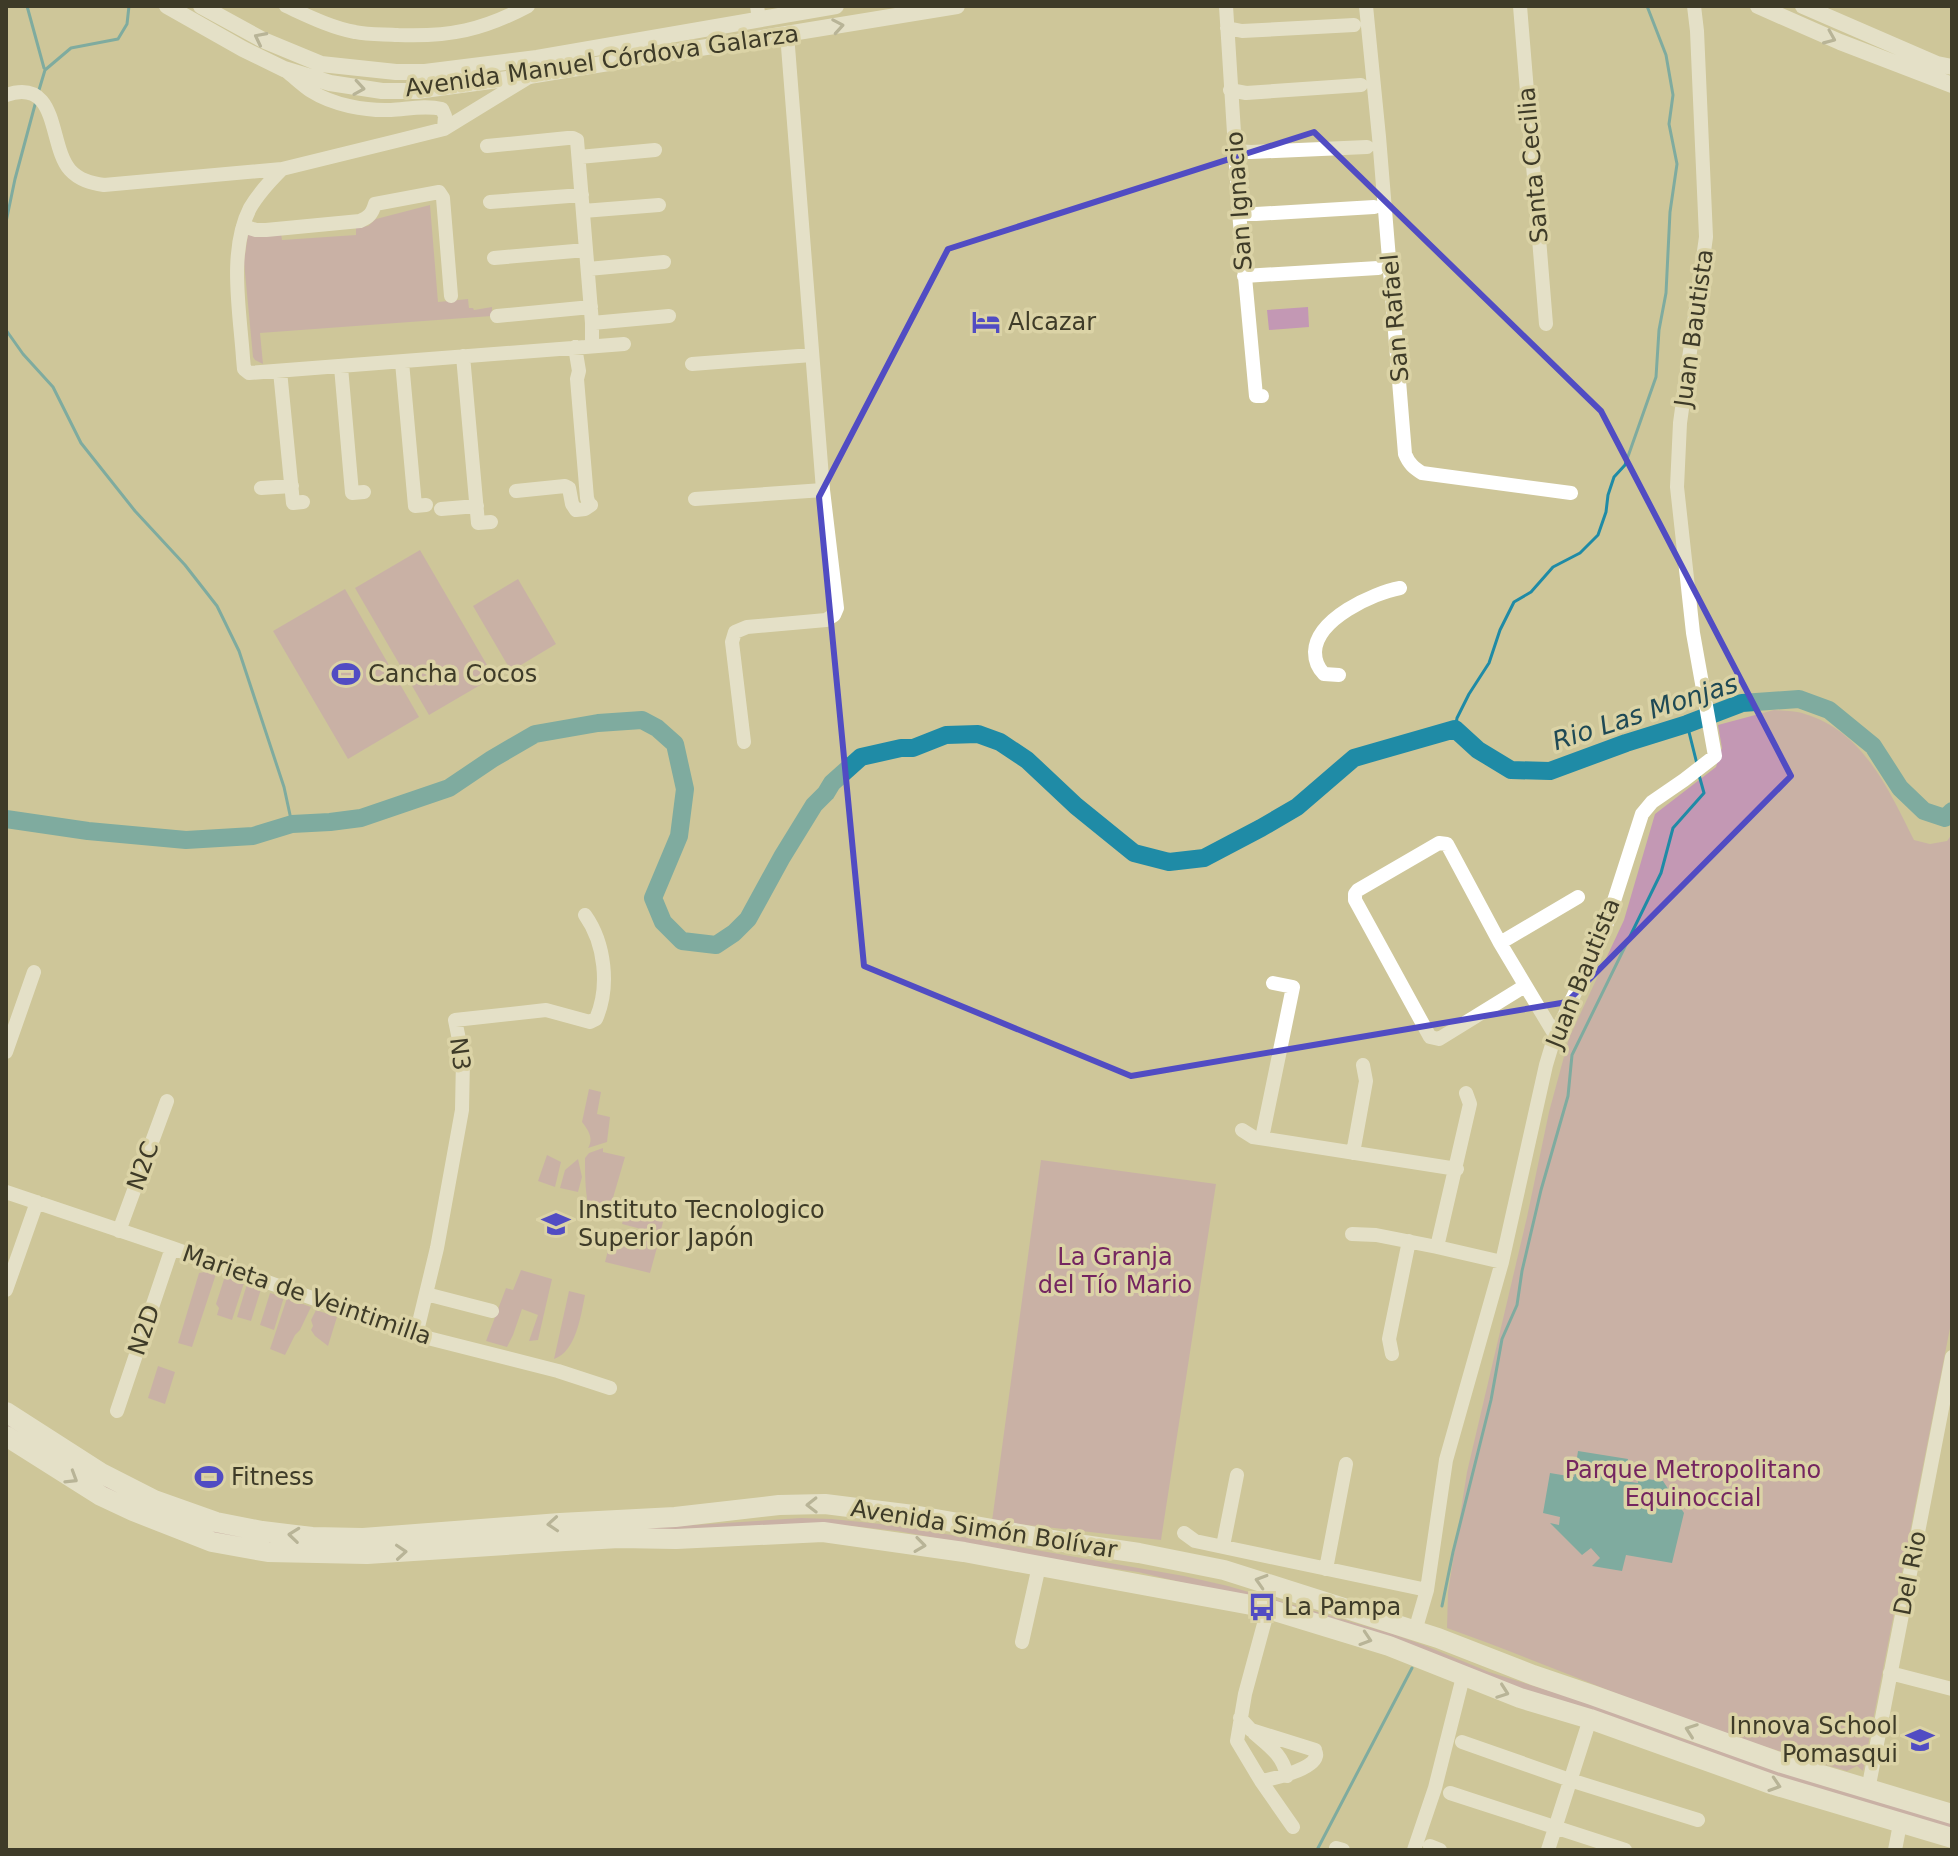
<svg xmlns="http://www.w3.org/2000/svg" width="1958" height="1856" font-family="'DejaVu Sans',sans-serif">
<style>
.green{fill:#c398b4}
.water{fill:#1f8ba6}
.lines{fill:none;stroke-linecap:round;stroke-linejoin:round}
.stream{stroke:#1f8ba6;stroke-width:3}
.river{stroke:#1f8ba6;stroke-width:18}
.minor{stroke:#fff;stroke-width:14}
.major{stroke:#fff;stroke-width:16}
.highway{stroke:#fff;stroke-width:20}
.oneway{stroke:#9e9d94}
.marked{fill:none;stroke:#514cc3;stroke-width:6;stroke-linejoin:round}
.labels{text-anchor:middle;stroke-width:7;stroke-linejoin:round;paint-order:stroke}
.street-label{font-size:24px;fill:#3e3b28;stroke:#dbd3a6}
.poi-label{font-size:24px;fill:#3e3b28;stroke:#dbd3a6;text-anchor:start}
.park-label{font-size:24px;fill:#742660;stroke:#dbd3a6}
.water-label{font-size:26px;font-style:italic;fill:#1e4955;stroke:#dbd3a6}
</style>
<rect width="100%" height="100%" fill="#cec699"/>
<!-- green -->
<path class="green" d="M430 205 438 302 468 299 469 308H473L474 310 492 307V316L260 333 263 364 255 360 253 357 244 262 248 234 281 233 282 240 356 235V228L368 226 376 219Z
M1308 307 1309 327 1269 330 1267 310Z
M420 550 494 677 429 715 355 588Z
M518 579 556 644 511 671 473 606Z
M345 589 419 717 348 759 273 631Z
M1774 710C1784 711 1796 711 1805 714 1863 731 1889 790 1914 840L1930 844 1947 841 1952 834V1318L1863 1771 1857 1766 1847 1771C1793 1755 1740 1740 1688 1721 1607 1691 1528 1657 1447 1628L1448 1592 1467 1472 1527 1217 1549 1112 1569 1038 1624 920 1655 814 1716 767 1722 748 1718 725Z
M589 1089 601 1092 597 1114 610 1117 607 1142 588 1148C594 1138 588 1130 582 1122Z
M603 1148V1152L625 1157 610 1208 607 1209 588 1204C585 1189 585 1173 585 1158L589 1153Z
M547 1155 561 1162 555 1187 538 1181Z
M578 1159 582 1177 578 1192 560 1188 565 1170Z
M1041 1160 1216 1184 1161 1540 992 1521Z
M628 1200 666 1210 660 1234 622 1224Z
M613 1232 658 1244 650 1273 605 1262Z
M521 1270 552 1279 538 1340 529 1341 538 1315 522 1309 513 1335 507 1347 486 1341 506 1288 513 1290Z
M210 1271 216 1274 192 1347 178 1343 199 1273Z
M225 1276 244 1283 232 1320 217 1315 219 1308 216 1304Z
M247 1284 261 1289 251 1321 237 1317Z
M569 1291 585 1295C581 1315 576 1352 554 1359Z
M270 1293 284 1297 274 1330 260 1325Z
M287 1298 311 1307 300 1330 295 1335 285 1355 270 1349Z
M316 1310 337 1317 328 1346 315 1336 311 1330 313 1326 311 1320Z
M158 1366 175 1372 165 1404 148 1398Z
M6 1422 33 1442 224 1532 663 1527 801 1518 832 1519 900 1526 1184 1576 1228 1586 1393 1634 1426 1646 1489 1672 1608 1709 1681 1738 1828 1787 1952 1823V1830L1826 1794 1260 1601 1138 1572 1051 1560 898 1531 831 1524 288 1547 209 1533 133 1504 6 1429Z"/>
<!-- water -->
<path class="water" d="M1578 1451 1628 1459 1624 1481 1638 1483V1478L1663 1481 1684 1513 1672 1563 1626 1555 1622 1571 1592 1566 1600 1558 1591 1548 1582 1555 1550 1523 1559 1525 1560 1517 1543 1513 1550 1473 1574 1477Z"/>
<g class="lines">
<!-- stream -->
<path class="stream" d="M27 6 44 68
M39 90 45 70 71 48 118 39 127 24 129 6
M6 222 15 179 36 101
M6 330 23 354 53 387 81 443 135 511 185 565 217 606 239 651 284 787 292 824
M1687 724 1697 764
M1455 729 1457 718 1469 694 1489 663 1500 630 1514 602 1531 592 1553 567 1580 553 1598 535 1606 512 1608 495 1614 477 1625 465 1656 377 1659 330 1666 293 1670 212 1677 164 1669 124 1673 95 1666 55 1647 6
M1442 1606 1453 1552 1491 1400 1502 1339 1517 1305 1522 1271 1541 1190 1568 1096 1572 1055 1661 873 1673 828 1704 793 1699 775
M1317 1850 1412 1668"/>
<!-- river -->
<path class="river" d="M6 819 88 831 186 840 253 836 292 824 330 822 361 818 449 788 492 759 535 734 598 723 642 720 657 728 675 744 685 789 679 836 653 898 663 922 682 941 716 945 734 933 748 919 782 857 814 805 826 793 832 783 861 757 901 748H913L946 735 978 734 1000 742 1027 760 1076 806 1134 853 1169 862 1204 858 1261 828 1297 807 1354 758 1455 729 1478 750 1511 770 1550 771 1626 743 1687 724 1742 703 1799 699 1829 710 1873 746 1900 788 1924 811 1945 818 1952 811"/>
<!-- minor -->
<path class="minor" d="M286 6C308 16 332 28 355 32 369 35 384 34 398 35 450 37 483 30 528 6
M757 6 759 19
M1226 6 1239 212 1256 396H1262
M1366 6 1379 137 1405 454C1409 464 1414 468 1422 473L1571 493
M1520 6 1546 324
M1227 28 1242 31 1354 25
M286 71C294 77 302 85 311 91 333 105 365 111 391 110 408 109 425 105 442 109L445 116 444 129
M1230 90 1246 93 1361 85
M6 95C60 77 48 145 70 170 79 180 91 183 104 185L282 169 396 141 444 129 529 77
M487 146 568 138H573L577 140 592 323V341L590 345
M1235 151 1251 152 1367 147
M579 157 655 150
M282 169C270 181 258 194 250 208 228 251 240 312 243 358L244 369 249 373 624 344
M490 202 582 195
M583 211 659 205
M1239 212 1256 214 1374 207
M243 226 256 230H266L360 221C369 217 372 214 375 204L439 192 443 198 451 296
M494 258 586 250
M588 269 664 262
M1244 276 1378 268
M497 316 591 307
M592 323 669 316
M575 347 579 371 577 379 587 498 589 504 591 505
M463 356 478 523 491 522
M402 362 415 506 426 505
M692 364 812 355
M341 367 352 493 364 492
M280 371 293 503 303 502
M261 488 292 486
M516 491 565 486 569 488 572 504 576 510 585 509 591 505
M695 499 823 490
M441 509 477 506
M1339 675 1324 674C1318 668 1315 661 1315 652 1316 619 1373 593 1400 588
M744 742 732 642 735 632 747 627 826 620 834 615 837 608 823 490 787 34
M1500 943 1578 897
M1525 986 1439 1039 1430 1037 1355 900V894L1358 890 1439 843 1447 844 1500 943 1555 1035
M6 1052 34 972
M1242 1130 1253 1137 1457 1169
M1262 1138 1293 987 1273 983
M1353 1153 1366 1081 1363 1065
M6 1192 172 1248 416 1335 558 1371 610 1388
M119 1231 167 1101
M1352 1234 1376 1235 1437 1247 1502 1262
M1437 1247 1470 1104 1466 1093
M6 1290 37 1202
M426 1294 492 1311
M416 1335 437 1248 462 1110 463 1059 455 1020 546 1010 590 1022 596 1019C610 987 605 943 585 915
M1392 1354 1389 1339 1409 1241
M117 1411 172 1248
M1184 1533 1195 1541 1427 1590
M1223 1546 1237 1475
M1326 1569 1346 1464
M1268 1609 1245 1694 1237 1741 1261 1781 1293 1827
M1415 1631 1427 1590 1446 1460 1502 1262 1546 1065 1555 1035 1604 932 1642 814 1652 802 1684 780 1715 756 1693 633 1677 487 1680 423 1706 237 1697 31 1694 6
M1022 1642 1039 1566
M1890 1673 1952 1689
M1240 1718 1251 1730 1315 1750C1315 1752 1317 1754 1316 1756 1313 1770 1272 1779 1261 1781
M1254 1733C1269 1746 1283 1755 1287 1776
M1462 1742 1570 1780 1698 1820
M1868 1790 1952 1357
M1450 1793 1625 1850
M1430 1846 1440 1850
M1336 1848 1343 1850
M1414 1850 1435 1788 1463 1677
M1548 1850 1590 1719
M1895 1850 1900 1824"/>
<!-- major -->
<path class="major" d="M167 6 243 49 284 69 330 83 382 91H417L529 76 957 6
M201 6 263 40 321 64 396 72H425L537 58 836 6
M1758 6 1840 42 1952 85
M1803 6 1937 64 1952 67"/>
<!-- highway -->
<path class="highway" d="M6 1412 101 1473 154 1500 216 1522 262 1531 312 1537 363 1538 560 1523 675 1517 779 1505 825 1504 913 1515 1070 1543 1139 1553 1224 1570 1438 1638 1533 1675 1592 1695 1782 1763 1952 1814
M6 1436 101 1496 133 1511 212 1542 268 1552 367 1554 565 1541 619 1538 676 1539 823 1532 964 1552 1262 1607 1389 1646 1520 1698 1590 1719 1774 1785 1952 1838"/>
</g>
<!-- one-way arrows -->
<defs><path id="oneway-chevron" d="M-2-3.5L2.5 0L-2 3.5" fill="none" stroke-width="1.6" stroke-linecap="round" stroke-linejoin="round" transform="scale(2)"/></defs>
<g class="oneway">
<use href="#oneway-chevron" transform="translate(838 26) rotate(-10)"/>
<use href="#oneway-chevron" transform="translate(260 38) rotate(-153)"/>
<use href="#oneway-chevron" transform="translate(1830 38) rotate(23)"/>
<use href="#oneway-chevron" transform="translate(359 88) rotate(9)"/>
<use href="#oneway-chevron" transform="translate(72 1478) rotate(32)"/>
<use href="#oneway-chevron" transform="translate(812 1505) rotate(179)"/>
<use href="#oneway-chevron" transform="translate(553 1524) rotate(176)"/>
<use href="#oneway-chevron" transform="translate(294 1535) rotate(-174)"/>
<use href="#oneway-chevron" transform="translate(920 1545) rotate(8)"/>
<use href="#oneway-chevron" transform="translate(401 1552) rotate(-4)"/>
<use href="#oneway-chevron" transform="translate(1261 1581) rotate(-163)"/>
<use href="#oneway-chevron" transform="translate(1366 1639) rotate(18)"/>
<use href="#oneway-chevron" transform="translate(1503 1692) rotate(20)"/>
<use href="#oneway-chevron" transform="translate(1691 1730) rotate(-160)"/>
<use href="#oneway-chevron" transform="translate(1775 1785) rotate(18)"/>
</g>
<!-- marked area -->
<path d="M0 0H1958V1856H0ZM1314 132 1601 411 1791 776 1567 1002 1131 1076 864 966 819 497 948 249Z" fill="#cec699" fill-opacity=".55" fill-rule="evenodd"/>
<path class="marked" d="M1314 132 1601 411 1791 776 1567 1002 1131 1076 864 966 819 497 948 249Z"/>
<!-- icons -->
<defs>
<symbol id="hotel-bare" viewBox="-9 -9 18 18"><path d="M-6-4.5h1.5V1H6V5H4.5V3h-9V5H-6ZM-4 0a1.8 1.8 0 1 1 3.6 0ZM.5 0V-2.5h3Q6-2.5 6 0Z" fill="#514cc3" stroke="#dbd3a6" stroke-width="2.5" paint-order="stroke"/></symbol>
<symbol id="stadium-bare" viewBox="-9 -9 18 18"><path d="M0-5a6.5 5 0 1 0 0 10a6.5 5 0 1 0 0-10ZM-3.5-1.8h7v3.6h-7Z" fill="#514cc3" stroke="#dbd3a6" stroke-width="2.5" paint-order="stroke"/></symbol>
<symbol id="university-bare" viewBox="-9 -9 18 18"><path d="M0-5L7-2L0 1L-7-2ZM-4 1L0 2.5L4 1V4Q0 6-4 4Z" fill="#514cc3" stroke="#dbd3a6" stroke-width="2.5" paint-order="stroke"/></symbol>
<symbol id="bus-bare" viewBox="-9 -9 18 18"><path d="M-5-6H5V4H4V6H2V4H-2V6H-4V4H-5ZM-3.5-4V0h7V-4ZM-3.5 1.2v1.5H-2V1.2ZM2 1.2v1.5H3.5V1.2Z" fill="#514cc3" stroke="#dbd3a6" stroke-width="2.5" paint-order="stroke"/></symbol>
<symbol id="school-bare" viewBox="-9 -9 18 18"><path d="M0-5L7-2L0 1L-7-2ZM-4 1L0 2.5L4 1V4Q0 6-4 4Z" fill="#514cc3" stroke="#dbd3a6" stroke-width="2.5" paint-order="stroke"/></symbol>
</defs>
<g fill-rule="evenodd">
<use href="#hotel-bare" x="966" y="302" width="40" height="40"/>
<use href="#stadium-bare" x="326" y="654" width="40" height="40"/>
<use href="#university-bare" x="536" y="1204" width="40" height="40"/>
<use href="#stadium-bare" x="189" y="1457" width="40" height="40"/>
<use href="#bus-bare" x="1242" y="1587" width="40" height="40"/>
<use href="#school-bare" x="1900" y="1720" width="40" height="40"/>
</g>
<g class="labels">
<!-- street labels -->
<g class="street-label">
<text transform="translate(602 61) rotate(-8)" y="8">Avenida Manuel Córdova Galarza</text>
<text transform="translate(1533 165) rotate(-95)" y="8">Santa Cecilia</text>
<text transform="translate(1239 201) rotate(-94)" y="8">San Ignacio</text>
<text transform="translate(1395 318) rotate(-95)" y="8">San Rafael</text>
<text transform="translate(1694 328) rotate(-82)" y="8">Juan Bautista</text>
<text transform="translate(1583 973) rotate(-68)" y="8">Juan Bautista</text>
<text transform="translate(460 1054) rotate(83)" y="8">N3</text>
<text transform="translate(143 1166) rotate(-70)" y="8">N2C</text>
<text transform="translate(307 1295) rotate(19)" y="8">Marieta de Veintimilla</text>
<text transform="translate(144 1330) rotate(-71)" y="8">N2D</text>
<text transform="translate(984 1529) rotate(9)" y="8">Avenida Simón Bolívar</text>
<text transform="translate(1910 1573) rotate(-79)" y="8">Del Rio</text>
</g>
<!-- poi labels -->
<g class="poi-label">
<text x="1008" y="330">Alcazar</text>
<text x="368" y="682">Cancha Cocos</text>
<text x="578" y="1218">Instituto Tecnologico<tspan x="578" dy="28">Superior Japón</tspan></text>
<text x="231" y="1485">Fitness</text>
<text x="1284" y="1615">La Pampa</text>
<text x="1898" y="1734" text-anchor="end">Innova School<tspan x="1898" dy="28">Pomasqui</tspan></text>
</g>
<!-- park labels -->
<g class="park-label">
<text x="1115" y="1265">La Granja<tspan x="1115" dy="28">del Tío Mario</tspan></text>
<text x="1693" y="1478">Parque Metropolitano<tspan x="1693" dy="28">Equinoccial</tspan></text>
</g>
<!-- water labels -->
<g class="water-label">
<text transform="translate(1645 712) rotate(-18)" y="9">Rio Las Monjas</text>
</g>
</g>
<!-- border -->
<rect width="1958" height="1856" fill="none" stroke="#3e3b28" stroke-width="16"/>
</svg>
